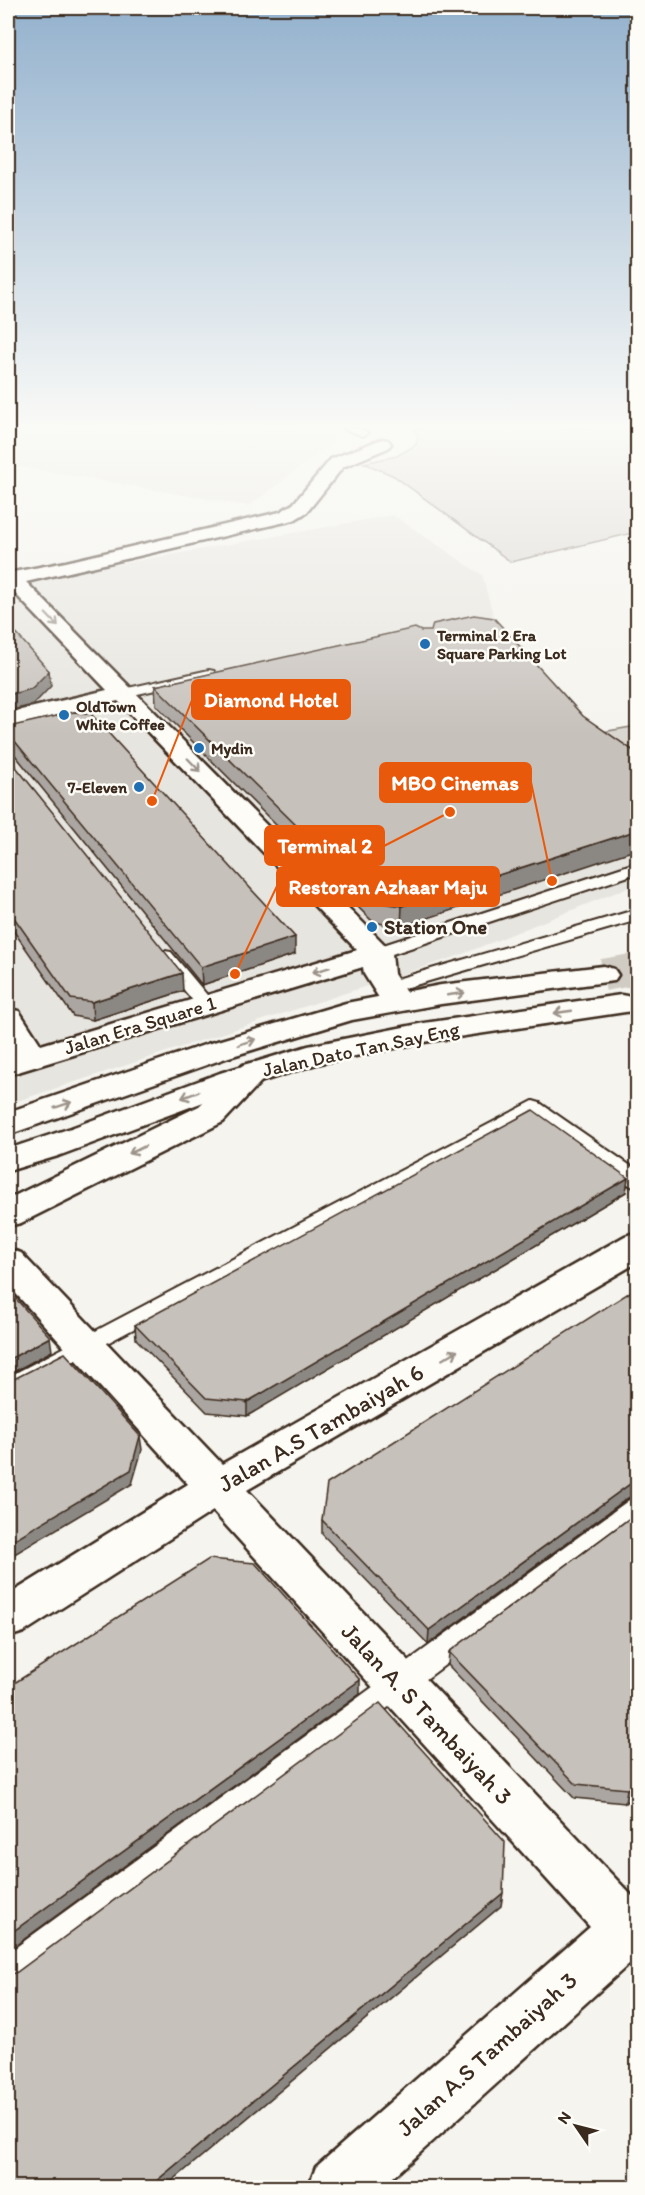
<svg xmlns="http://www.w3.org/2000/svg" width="645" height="2195" font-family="Itim,sans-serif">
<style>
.built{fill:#e7e5df}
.green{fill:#dad6d0;stroke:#8a8077;stroke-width:1.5}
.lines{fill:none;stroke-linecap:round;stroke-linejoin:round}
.secondary-tunnel{stroke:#d0ccc4;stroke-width:32;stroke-dasharray:32 16;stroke-linecap:butt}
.lane-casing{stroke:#3b2a1e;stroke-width:4}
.street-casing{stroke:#3b2a1e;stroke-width:5}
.secondary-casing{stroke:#3b2a1e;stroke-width:5}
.lane{fill:#fdfcf7;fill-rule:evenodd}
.street{fill:#fdfcf7;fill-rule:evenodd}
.secondary{fill:#fdfcf7;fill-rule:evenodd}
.wall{fill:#aba6a1;stroke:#3b2a1e;stroke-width:1.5}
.shaded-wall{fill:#8b8783;stroke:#3b2a1e;stroke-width:1.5}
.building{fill:#c7c1bb;stroke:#3b2a1e;stroke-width:1.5}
.oneway{stroke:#9c938a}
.poi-dot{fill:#1f6fb2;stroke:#fdfcf7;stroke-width:2}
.labels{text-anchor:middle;stroke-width:5;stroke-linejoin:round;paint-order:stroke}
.far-poi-label{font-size:16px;font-weight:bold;fill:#3b2a1e;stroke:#fdfcf7;text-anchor:start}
.poi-label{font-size:20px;font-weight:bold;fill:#3b2a1e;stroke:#fdfcf7;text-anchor:start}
.street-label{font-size:20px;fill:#3b2a1e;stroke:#fdfcf7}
.near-street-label{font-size:24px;fill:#3b2a1e;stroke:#fdfcf7}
.leader{fill:none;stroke:#e8590c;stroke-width:2}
.callout-dot{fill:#e8590c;stroke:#fdfcf7;stroke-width:2}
.callout{fill:#e8590c;stroke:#e8590c;stroke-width:2}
.callout-label{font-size:21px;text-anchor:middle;font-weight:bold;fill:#fff}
</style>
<rect width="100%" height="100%" fill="#f5f4ee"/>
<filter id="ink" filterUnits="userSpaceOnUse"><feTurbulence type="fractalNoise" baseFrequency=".0167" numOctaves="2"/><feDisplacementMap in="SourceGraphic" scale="12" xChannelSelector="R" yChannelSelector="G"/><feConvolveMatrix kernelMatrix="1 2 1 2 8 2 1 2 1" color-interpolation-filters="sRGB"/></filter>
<g filter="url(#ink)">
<!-- built -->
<path class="built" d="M8 428H353L249 506 8 465Z
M393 515 482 575 502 647 637 769V884L455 957 8 1104V584Z"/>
<!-- green -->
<path class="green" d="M413 428H637V532L511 562 394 476 364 463 397 456 416 445 418 436Z
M637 726V769L591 734Z"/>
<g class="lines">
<!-- secondary-tunnel -->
<path class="secondary-tunnel" d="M603 975 638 969"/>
<defs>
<path id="lane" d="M342 428H358L368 433 363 436Z
M209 670 214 671V677L124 697 117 693 119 690Z
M638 862V873L383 957H371L368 953 371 949Z
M638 909V920L395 991H383L380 987 383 983Z
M165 951 171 952 212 1001 215 1005 212 1009H200L159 960 156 956 159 952Z
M533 1101 540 1103 638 1171V1188L631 1186 532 1116 8 1396V1377Z
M638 1497V1521L19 1983 8 1988V1953L629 1500Z"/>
<path id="street" d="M382 439 388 440 391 444 388 448 343 467 307 512 294 520 26 582 387 947 392 953 394 974 412 1002 408 1009 397 1011 386 1009 364 974 363 967 8 1075V1055L14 1053 8 1043V1009L19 1011 41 1045 357 950 118 701 8 727V713L107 690 8 586V573L66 562 280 512 293 504 331 459Z
M254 1062 265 1065 270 1072 223 1122 21 1223 8 1226V1199L199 1106 243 1065Z
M638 1232V1262L247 1490 632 1896 638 1894V1967L629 1964 381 2188H308L316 2167 590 1927 213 1511 24 1632 8 1637V1595L188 1484 8 1285V1249L21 1253 222 1464 625 1236Z"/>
<path id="secondary" d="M603 966 614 969 618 975 614 981 441 1004 352 1020 229 1057 8 1135V1112L207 1044 346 1003 441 985Z
M621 995 632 997 636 1004 632 1011 424 1042 316 1064 244 1087 58 1156 8 1171V1149L71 1128 220 1073 308 1046 424 1023Z"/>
</defs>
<!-- lane casing -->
<use href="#lane" class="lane-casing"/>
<!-- street casing -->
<use href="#street" class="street-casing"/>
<!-- secondary casing -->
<use href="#secondary" class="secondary-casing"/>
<!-- lane -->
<use href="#lane" class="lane"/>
<!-- street -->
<use href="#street" class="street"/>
<!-- secondary -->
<use href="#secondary" class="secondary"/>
</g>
<!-- wall -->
<path class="wall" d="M421 631 401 927 373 922 156 705 155 686Z
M8 713 10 727 295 954 202 985 15 755 8 753Z
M8 757 183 991 93 1020 73 1016 8 923Z
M628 1178 626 1192 247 1416 207 1412 136 1339 135 1325Z
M628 1498 428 1644 322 1534V1520Z
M638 1512V1792L625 1803 574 1798 448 1665 449 1652Z"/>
<!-- shaded-wall -->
<path class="shaded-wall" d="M49 671 51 686 33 705 8 711V695Z
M8 713 10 729 8 732Z
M638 830V849L401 927 402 906Z
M295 937V954L202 985 201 967Z
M182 973 183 991 93 1020 92 1002Z
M628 1178 626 1192 247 1416V1402Z
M50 1337 52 1351 8 1375V1360Z
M140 1436 142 1450 132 1484 8 1558V1543Z
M638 1482V1496L628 1498 428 1644 429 1630 630 1484Z
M360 1680V1694L8 1951V1935Z
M638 1781V1792L625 1803 627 1789Z
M503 1893 501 1906 165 2187H149Z"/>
<!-- building -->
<path class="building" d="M474 615 494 618 583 716 638 754V830L402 906 374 902 155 686 415 628 421 631H431L433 624Z
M8 624 49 671 31 689 8 695Z
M74 712 91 714 295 937 201 967 13 739 8 738V727Z
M8 757 182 973 92 1002 71 999 8 909Z
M533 1110 628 1178 247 1402 206 1398 135 1325Z
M638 1287V1482L630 1484 429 1630 322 1520 327 1484Z
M8 1290 50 1337 8 1360Z
M65 1353 140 1436 131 1470 8 1543V1382Z
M638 1512V1781L627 1789 576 1784 449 1652Z
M209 1559 255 1563 360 1680 8 1935V1687Z
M380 1703 505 1842 503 1893 149 2187H8V1975L17 1972Z"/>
<!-- one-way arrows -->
<defs><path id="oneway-shaft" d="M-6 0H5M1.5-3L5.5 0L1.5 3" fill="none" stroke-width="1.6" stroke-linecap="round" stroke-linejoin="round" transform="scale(1.5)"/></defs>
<g class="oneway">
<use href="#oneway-shaft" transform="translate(52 620) rotate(46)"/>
<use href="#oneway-shaft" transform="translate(194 765) rotate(46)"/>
<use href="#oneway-shaft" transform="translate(321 970) rotate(163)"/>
<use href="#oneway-shaft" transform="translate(456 994) rotate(-8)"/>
<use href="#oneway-shaft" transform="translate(563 1012) rotate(172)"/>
<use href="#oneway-shaft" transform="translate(247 1042) rotate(-19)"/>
<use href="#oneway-shaft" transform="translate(190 1095) rotate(160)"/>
<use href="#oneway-shaft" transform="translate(63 1105) rotate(-19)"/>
<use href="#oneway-shaft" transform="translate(137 1150) rotate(154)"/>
<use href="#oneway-shaft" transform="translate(450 1355) rotate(-30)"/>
</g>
</g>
<!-- sky -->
<linearGradient id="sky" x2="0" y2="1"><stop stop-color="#93b1cd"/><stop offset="0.58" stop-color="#fafaf7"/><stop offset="1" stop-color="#fafaf7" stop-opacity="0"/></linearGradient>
<rect width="645" height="735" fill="url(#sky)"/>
<!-- markers -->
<g class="poi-dot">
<circle cx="425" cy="644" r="6"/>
<circle cx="64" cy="715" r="6"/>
<circle cx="199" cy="748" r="6"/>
<circle cx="139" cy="787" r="6"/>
<circle cx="372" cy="927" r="6"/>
</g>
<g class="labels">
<!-- far-poi labels -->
<g class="far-poi-label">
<text x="437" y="641">Terminal 2 Era<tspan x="437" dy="18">Square Parking Lot</tspan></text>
<text x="76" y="712">OldTown<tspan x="76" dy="18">White Coffee</tspan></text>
<text x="211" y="754">Mydin</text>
<text x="127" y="793" text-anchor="end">7-Eleven</text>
</g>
<!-- poi labels -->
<g class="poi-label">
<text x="384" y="934">Station One</text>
</g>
<!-- street labels -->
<g class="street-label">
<text transform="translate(140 1025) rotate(-17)" y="7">Jalan Era Square 1</text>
<text transform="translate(361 1049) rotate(-12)" y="7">Jalan Dato Tan Say Eng</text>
</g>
<!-- near-street labels -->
<g class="near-street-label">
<text transform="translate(321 1428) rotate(-30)" y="8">Jalan A.S Tambaiyah 6</text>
<text transform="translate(427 1714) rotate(47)" y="8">Jalan A. S Tambaiyah 3</text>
<text transform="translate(487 2054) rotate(-42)" y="8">Jalan A.S Tambaiyah 3</text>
</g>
</g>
<!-- callouts -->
<path class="leader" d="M152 801L192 700M552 881L531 782M450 812L384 846M235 974L277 886"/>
<g class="callout-dot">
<circle cx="152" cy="801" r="6"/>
<circle cx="552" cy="881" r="6"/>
<circle cx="450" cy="812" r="6"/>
<circle cx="235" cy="974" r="6"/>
</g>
<g class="callout">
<rect x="192" y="680" width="158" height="39" rx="6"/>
<rect x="380" y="763" width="151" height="39" rx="6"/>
<rect x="265" y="826" width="119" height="39" rx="6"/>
<rect x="277" y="867" width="222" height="39" rx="6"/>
</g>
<g class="callout-label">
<text x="271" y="707">Diamond Hotel</text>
<text x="455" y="790">MBO Cinemas</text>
<text x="325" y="853">Terminal 2</text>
<text x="388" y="894">Restoran Azhaar Maju</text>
</g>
<!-- margin -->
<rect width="645" height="2195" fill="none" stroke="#fdfcf7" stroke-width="30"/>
<rect x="15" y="15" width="615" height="2165" fill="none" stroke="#3b2a1e" stroke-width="2" filter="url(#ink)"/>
<!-- north arrow -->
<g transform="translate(576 2126) rotate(305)" stroke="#fdfcf7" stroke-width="4.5" paint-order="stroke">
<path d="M0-4.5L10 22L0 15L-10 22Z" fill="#3b2a1e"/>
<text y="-9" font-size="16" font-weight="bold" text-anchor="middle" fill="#3b2a1e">N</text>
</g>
</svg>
